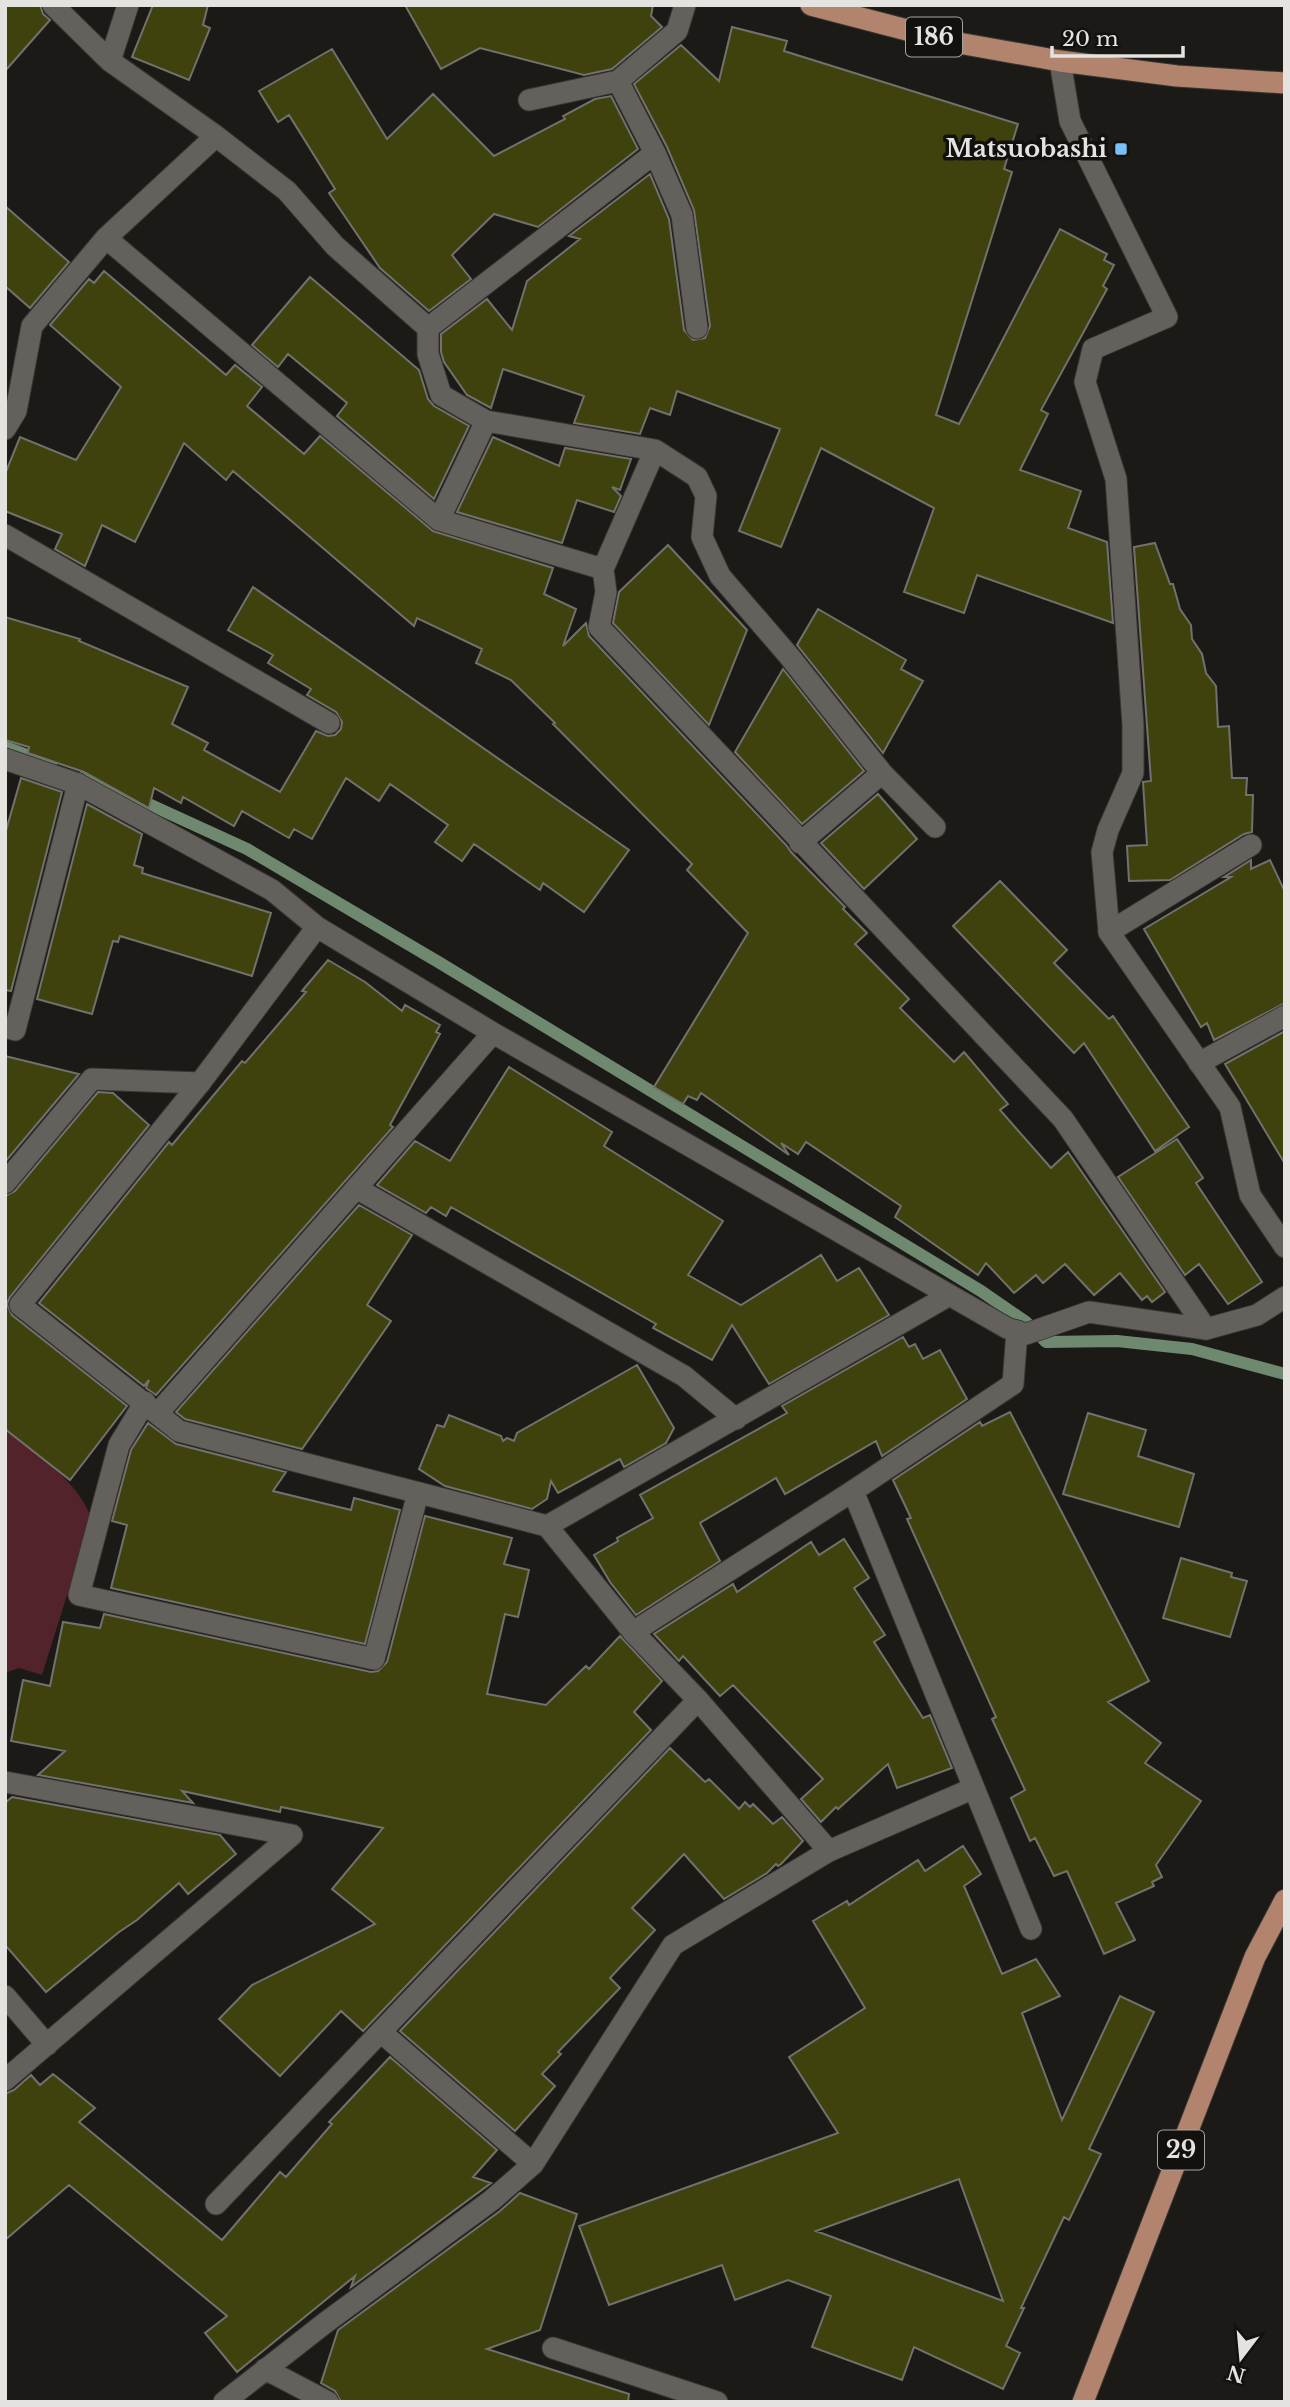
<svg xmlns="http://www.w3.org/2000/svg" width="1290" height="2407" font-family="'Libre Baskerville',serif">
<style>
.green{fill:#52232a}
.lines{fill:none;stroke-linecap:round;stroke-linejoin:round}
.stream{stroke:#6e896f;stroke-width:12}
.building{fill:#3f420d;stroke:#71716d;stroke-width:2;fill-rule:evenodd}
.lane-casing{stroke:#383734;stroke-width:23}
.street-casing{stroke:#383734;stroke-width:23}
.primary-casing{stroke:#383734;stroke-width:23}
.lane{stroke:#64615d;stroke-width:21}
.street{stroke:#64615d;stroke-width:21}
.primary{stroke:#b3846d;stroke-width:21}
.poi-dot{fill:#79bff8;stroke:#13110e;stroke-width:2.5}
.labels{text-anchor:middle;stroke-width:7;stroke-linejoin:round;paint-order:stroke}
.shield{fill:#13110e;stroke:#a5a4a1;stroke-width:2}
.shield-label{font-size:23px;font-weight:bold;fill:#e4e3e0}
.poi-label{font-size:24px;font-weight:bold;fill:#e4e3e0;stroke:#13110e;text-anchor:end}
</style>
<rect width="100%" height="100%" fill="#1c1a17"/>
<!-- green -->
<path class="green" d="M5 1429C35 1454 78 1480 91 1518L42 1675 19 1668 5 1673Z"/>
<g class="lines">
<!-- stream -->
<path class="stream" d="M5 747 51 764
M84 777 131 796 247 849 440 963 981 1291 1026 1322 1046 1342 1117 1341 1192 1349 1285 1374"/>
</g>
<!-- building -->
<path class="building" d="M5 5H40L43 14 50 20 5 71Z
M153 5H208L203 25 210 28 189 80 132 57Z
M405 5H653L651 16 662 27 612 69 584 75 480 48 441 69Z
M732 27 787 41 784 51 1018 124 1004 169 1012 172 936 415 959 424 1060 229 1107 254 1104 260 1114 265 1103 286 1107 289 1041 410 1048 414 1020 470 1081 491 1068 528 1107 542 1113 623 977 575 964 613 904 592 934 508 821 448 781 547 739 531 780 429 677 391 670 415 650 408 640 434 574 423 584 396 503 369 491 408 467 395 444 362 441 352V334L487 299 512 330 527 281 580 239 569 236 650 174 669 219 684 330 693 340 705 338 710 326 694 210 667 147 634 84 681 45 719 81Z
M332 49 387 139 433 94 494 156 565 119 563 116 595 99 611 96 638 149 538 227 494 214 452 255 471 279 429 311 380 268 329 193 335 189 289 115 278 122 259 91Z
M5 206 69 262 30 308 5 286Z
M104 271 226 375 235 365 262 387 247 406 304 454 320 436 433 531 553 568 544 594 576 609 563 646 586 623 589 636 787 846 791 852 845 907 843 909 867 933 855 944 909 999 900 1008 954 1062 964 1052 1008 1104 1000 1110 1051 1168 1068 1152 1165 1292 1152 1302 1147 1296 1142 1300 1120 1273 1094 1295 1065 1264 1043 1283 1036 1275 1014 1293 986 1263 978 1275 895 1217 901 1206 806 1142 798 1154 781 1143 789 1155 701 1093 697 1100 688 1096 683 1104 654 1087 748 933 687 870 692 864 553 724 555 723 511 680 476 663 482 649 417 618 414 626 233 471 226 480 184 443 135 542 102 525 85 566 55 549 62 534 5 511V474L20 437 76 460 121 387 50 325 89 279 94 283Z
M310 277 419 370 428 399 434 406 469 426 434 499 337 416 347 403 288 354 278 367 252 345Z
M493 437 559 466 565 448 631 459 620 490 612 487 621 496 614 512 577 500 562 543 457 512Z
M1155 543 1170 584H1173L1180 609 1191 625 1192 639 1202 654 1206 673 1216 686 1218 727 1229 726 1232 778H1247L1246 795H1253L1252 832 1244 834 1170 880 1129 881 1127 846 1147 845 1143 782 1151 781 1134 547Z
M668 545 747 630 709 725 613 623 619 592Z
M253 587 629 850 584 912 543 883 540 890 474 844 462 861 435 842 448 825 390 784 379 801 346 778 312 839 294 829 289 838 242 811 234 826 183 797 181 803 154 788 149 808 84 772 28 753 29 747 5 740V617L80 639 79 641 188 687 172 724 208 743 204 750 280 792 316 731 328 736 335 735 341 729 342 722 336 712 307 695 311 689 268 663 273 655 228 630Z
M818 609 906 660 901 669 923 681 883 753 797 645Z
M783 669 864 771 802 824 735 752Z
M21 778 62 792 11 991 5 990V834Z
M878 794 917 839 864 889 821 843Z
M87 804 142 834 134 865 143 868 142 873 271 913 252 976 120 936 118 942 113 941 92 1014 37 999Z
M1251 860V869L1270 860 1285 892V1003L1214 1040 1207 1023 1201 1027 1144 929 1231 877H1224Z
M1000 881 1067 950 1054 963 1109 1019 1113 1016 1189 1127 1155 1151 1084 1043 1074 1053 953 926Z
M328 960 365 982 402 1011 405 1005 440 1025 436 1032 440 1034 390 1125 393 1127 156 1395 146 1388 149 1380 144 1386 39 1303 169 1142 172 1145 242 1061 245 1063 306 992 302 991Z
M1285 1031V1164L1225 1064Z
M5 1056 79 1074 5 1162Z
M509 1067 612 1132 604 1146 723 1221 688 1275 741 1305 821 1255 837 1281 859 1268 889 1315 769 1384 732 1325 712 1360 653 1328 656 1324 451 1207 446 1216 431 1207 426 1213 377 1185 415 1141 450 1161Z
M98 1092 113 1093 149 1125 10 1297 7 1304 12 1315 127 1406 70 1480 5 1429V1196L15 1191Z
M1177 1139 1203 1178 1196 1183 1262 1282 1228 1304 1199 1264 1185 1275 1118 1177Z
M359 1205 412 1235 367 1305 391 1321 302 1449 185 1419 176 1412Z
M903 1337 909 1347 915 1344 923 1359 940 1350 967 1399 882 1456 876 1441 785 1494 776 1478 700 1523 720 1561 636 1615 610 1582 594 1555 618 1541 617 1538 653 1518 640 1495 787 1413 782 1406Z
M637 1365 674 1428 666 1443 624 1467 620 1459 558 1493 551 1481 547 1499 532 1509 445 1486 419 1469 437 1425 444 1427 449 1415 501 1436 503 1441 507 1438 514 1441 517 1433Z
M1010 1412 1149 1681 1108 1702 1161 1743 1145 1763 1201 1801 1156 1865 1162 1877 1152 1882 1154 1886 1116 1903 1135 1940 1104 1954 1067 1871 1054 1876 1035 1838 1030 1841 1011 1798 1025 1790 992 1719 996 1717 907 1519 911 1518 893 1480 980 1422 982 1426Z
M1088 1413 1146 1430 1138 1456 1194 1474 1179 1527 1063 1494Z
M148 1423 176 1444 286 1472 273 1491 351 1510 354 1498 400 1510 365 1644 111 1588 127 1525 112 1521 131 1450Z
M425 1516 512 1538 504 1564 529 1570 518 1617 505 1614 487 1694 546 1705 586 1666 589 1669 620 1636 662 1681 634 1712 651 1730 363 2031 341 2011 280 2076 219 2019 252 1985 375 1924 332 1889 383 1828 281 1807 280 1812 182 1791 193 1803 38 1775 65 1751 11 1741 23 1680 50 1686 63 1622 100 1628 104 1614 371 1672 378 1671 387 1662Z
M844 1539 869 1578 854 1588 885 1635 874 1642 923 1718 930 1715 952 1768 897 1788 888 1764 838 1809 836 1807 821 1822 801 1799 823 1779 733 1685 720 1696 683 1656 679 1661 654 1634 733 1584 737 1592 811 1542 819 1555Z
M1181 1558 1232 1573 1231 1577 1247 1581 1230 1637 1163 1618Z
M670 1748 705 1782 709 1779 739 1809 745 1802 750 1807 753 1804 773 1824 782 1817 803 1841 781 1864 778 1866 776 1864 767 1873 724 1899 684 1854 632 1908 655 1930 610 1978 620 1988 558 2052 561 2054 542 2074 555 2086 515 2131 400 2031Z
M12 1797 220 1835 236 1854 188 1894 179 1883 137 1920 119 1932 46 1992 5 1945V1803Z
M963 1846 981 1874 964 1886 1002 1974 1036 1959 1060 1996 1022 2013 1062 2120 1120 1996 1154 2012 1089 2149 1101 2154 1069 2220 1064 2217 1021 2308H1024L1006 2346 1020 2353 1003 2389 914 2347 902 2380 812 2347 831 2296 788 2280 735 2300 722 2265 609 2305 579 2226 838 2133 789 2057 865 2008 813 1921 847 1901 849 1905 918 1860 925 1871ZM959 2179 1003 2301 816 2231Z
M390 2057 497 2150 473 2177 491 2183 351 2287 355 2276 237 2372 205 2333 227 2316 69 2185 5 2240V2094L14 2090 31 2075 40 2085 53 2074 95 2108 79 2122 222 2240 280 2172 286 2177 332 2124 329 2122Z
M520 2193 577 2214 540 2330 487 2349 629 2394 628 2402H341L335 2391 321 2383 338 2330 500 2211Z"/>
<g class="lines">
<defs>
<path id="lane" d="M53 5 110 61 216 136 287 191 335 246 428 328V354L441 395 486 421 655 450 697 477 706 496 702 537 720 576 789 656 882 773 935 827
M685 5 677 31 618 81 655 153 682 215 697 328
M110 61 128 5
M529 100 618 81
M106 238 439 520 603 569
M428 328 655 153
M5 429 16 411 32 326 106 238 216 136
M655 450 603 569 606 592 599 627 1063 1119 1206 1329
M439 520 486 421
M5 535 329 723
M800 843 882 773
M1109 932 1251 845
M5 1027 15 1030 78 784
M1199 1063 1285 1016
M5 1183 92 1079 200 1083
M145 1402 119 1445 79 1595 374 1659 418 1493
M633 1632 853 1491 1013 1384 1017 1331
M381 2032 533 2164
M216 2204 698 1700
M265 2369 328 2402
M224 2402 325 2323 492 2200 533 2164 673 1945 829 1851"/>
<path id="street" d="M1060 61 1070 121 1167 317 1093 349 1085 382 1116 479 1133 725V773L1108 830 1102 852 1109 932 1230 1107 1250 1195 1285 1247
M5 759 78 784 272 890 317 927 493 1033 1007 1328 1026 1334 1089 1312 1206 1329 1257 1315 1285 1297
M317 927 200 1083 20 1305 179 1431 547 1526 633 1632 698 1700 829 1851 974 1788 853 1491
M356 1188 684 1376 736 1419
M158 1413 493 1033
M547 1526 948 1296
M5 1782 292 1835
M974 1788 1031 1929
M5 1996 47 2045
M5 2080 292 1835
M553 2348 717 2402"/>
<path id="primary" d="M811 5 953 42 1060 61 1177 76 1285 83
M1083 2402 1255 1957 1285 1900"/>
</defs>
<!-- lane casing -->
<use href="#lane" class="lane-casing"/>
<!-- street casing -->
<use href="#street" class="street-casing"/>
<!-- primary casing -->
<use href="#primary" class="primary-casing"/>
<!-- lane -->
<use href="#lane" class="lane"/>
<!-- street -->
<use href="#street" class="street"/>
<!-- primary -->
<use href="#primary" class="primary"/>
</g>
<!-- markers -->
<rect class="poi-dot" x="1114" y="142" width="14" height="14" rx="3.5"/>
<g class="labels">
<!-- shield labels -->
<g class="shield">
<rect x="906" y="17.5" width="56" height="39" rx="5"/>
<rect x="1158" y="2130.5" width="46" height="39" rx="5"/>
</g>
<g class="shield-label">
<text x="934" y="45">186</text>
<text x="1181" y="2158">29</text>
</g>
<!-- poi labels -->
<g class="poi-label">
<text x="1107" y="157">Matsuobashi</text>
</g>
</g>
<!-- border -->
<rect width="1290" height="2407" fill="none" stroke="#e4e3e0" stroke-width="14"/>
<!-- north arrow -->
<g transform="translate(1241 2358) rotate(196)" stroke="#13110e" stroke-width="5" paint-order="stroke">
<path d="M0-5L12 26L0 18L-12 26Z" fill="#e4e3e0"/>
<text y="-10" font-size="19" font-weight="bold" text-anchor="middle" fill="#e4e3e0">N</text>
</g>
<!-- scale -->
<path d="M1052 46v10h131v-10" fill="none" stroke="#e4e3e0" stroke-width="3.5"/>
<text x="1062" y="46" font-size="21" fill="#e4e3e0" stroke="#13110e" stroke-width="5" paint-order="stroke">20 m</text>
</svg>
